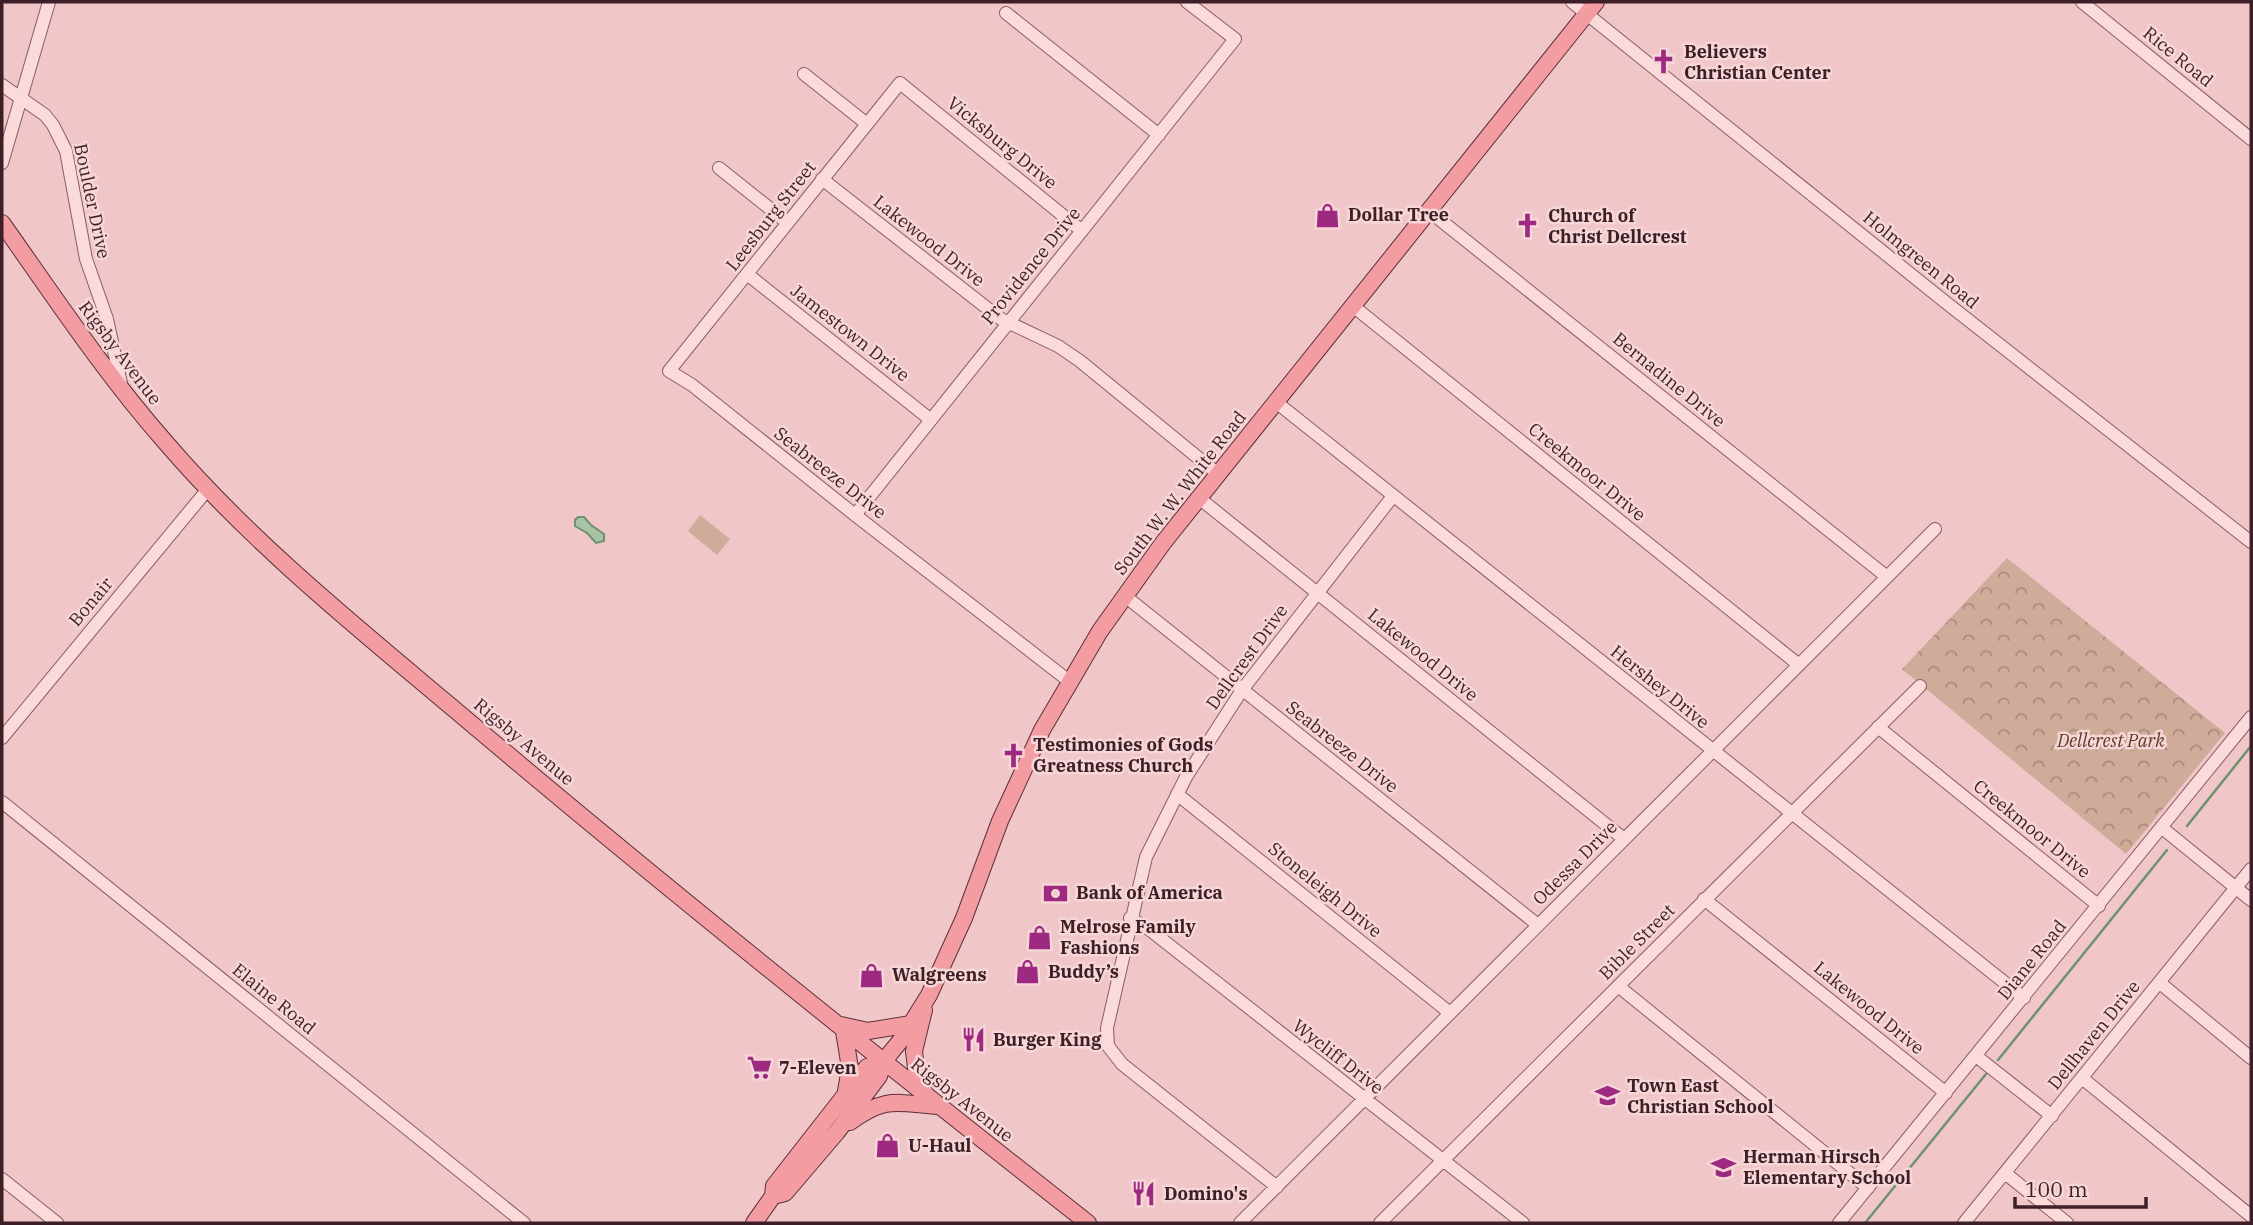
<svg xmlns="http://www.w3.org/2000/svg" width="2253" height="1225" font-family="'IBM Plex Serif',serif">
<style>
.grass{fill:#cfac99}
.park{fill:url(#park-crowns)}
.water{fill:#a9c3a7;stroke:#6e926d;stroke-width:2}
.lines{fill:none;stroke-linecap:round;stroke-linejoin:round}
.stream{stroke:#6e926d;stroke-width:2.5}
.minor-casing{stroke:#8c5b66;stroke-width:14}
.major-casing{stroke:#5a2f3b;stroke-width:18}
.minor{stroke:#fadadb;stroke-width:12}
.major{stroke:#f39da3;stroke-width:16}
.labels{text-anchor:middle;stroke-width:5;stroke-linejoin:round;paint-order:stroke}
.poi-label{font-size:18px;font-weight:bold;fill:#3c1f27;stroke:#f7d6d7;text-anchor:start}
.street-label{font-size:18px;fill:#3c1f27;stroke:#f7d6d7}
.park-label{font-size:18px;font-style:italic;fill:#593e25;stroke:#f7d6d7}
</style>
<defs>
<pattern id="park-crowns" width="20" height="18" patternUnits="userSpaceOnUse" patternTransform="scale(1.75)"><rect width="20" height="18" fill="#cfac99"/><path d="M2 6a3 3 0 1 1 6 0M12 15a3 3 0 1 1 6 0" fill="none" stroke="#a98b7d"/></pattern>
</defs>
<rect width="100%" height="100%" fill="#f0c6c8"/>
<!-- grass -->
<path class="grass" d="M700 515 730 539 717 555 688 531Z"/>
<!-- park -->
<path class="park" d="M2007 558 2225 733 2126 854 1902 669Z"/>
<!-- water -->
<path class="water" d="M578 517H584L591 525 604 534V541L596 543 587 533 575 526V520Z"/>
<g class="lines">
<!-- stream -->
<path class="stream" d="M2187 826 2251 746
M1998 1060 2167 850
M1865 1223 1986 1074"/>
<defs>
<path id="minor" d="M1572 2 1944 301 2251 542
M2082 2 2251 139
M1006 13 1159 135
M804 74 867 124
M2 85 45 115 53 125 66 151 86 259 107 319 122 388
M2 163 49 2
M719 168 788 223
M822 179 1001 319 1058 346 1080 361 1218 474
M1429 211 1887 577
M747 274 931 420
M1353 306 1799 665
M1276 402 2024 998
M1199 498 1624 839
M855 515 1235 39 1187 2
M1125 596 1538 925
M1069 681 855 515 692 385 669 371 900 83 1082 231
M1878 727 2099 906
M2 738 208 489
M1177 794 1450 1013
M2 802 524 1223
M2161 827 2251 900
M1704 899 1946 1093
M1130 918 1150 930 1523 1223
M2160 983 2251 1058
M1618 986 1868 1188
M1976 1056 2052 1116
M2082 1078 2251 1216
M2005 1173 2067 1223
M2 1179 57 1223
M1277 1187 1122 1064 1108 1046 1107 1028 1146 857 1186 777 1242 690 1393 496
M1240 1223 1935 529
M1380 1223 1920 686
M1839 1223 2251 717
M1964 1223 2251 869"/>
<path id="major" d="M2 223C55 298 106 375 167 444 259 551 373 640 480 731 679 899 883 1062 1088 1223
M924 1010 914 1051 916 1068 926 1096
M841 1025 868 1031 911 1024
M844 1031 850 1068 846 1091
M850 1122C886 1096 896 1103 938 1106
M773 1196 785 1193 837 1132 879 1076 883 1062 901 1040 929 995 964 918 1000 821 1042 730 1100 631 1163 543 1596 2
M754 1223 773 1196 774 1186 867 1067 883 1062"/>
</defs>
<!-- minor casing -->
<use href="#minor" class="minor-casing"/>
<!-- major casing -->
<use href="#major" class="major-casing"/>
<!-- minor -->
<use href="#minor" class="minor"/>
<!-- major -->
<use href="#major" class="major"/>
</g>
<!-- icons -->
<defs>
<symbol id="church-bare" viewBox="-9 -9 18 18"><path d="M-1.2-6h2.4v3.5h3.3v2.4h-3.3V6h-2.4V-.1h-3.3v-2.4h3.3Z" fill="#9d2981" stroke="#f7d6d7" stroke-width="2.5" paint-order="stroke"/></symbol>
<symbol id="shop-bare" viewBox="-9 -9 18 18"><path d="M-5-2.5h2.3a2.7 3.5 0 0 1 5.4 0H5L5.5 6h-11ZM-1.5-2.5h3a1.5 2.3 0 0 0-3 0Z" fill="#9d2981" stroke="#f7d6d7" stroke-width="2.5" paint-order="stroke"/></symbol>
<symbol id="bank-bare" viewBox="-9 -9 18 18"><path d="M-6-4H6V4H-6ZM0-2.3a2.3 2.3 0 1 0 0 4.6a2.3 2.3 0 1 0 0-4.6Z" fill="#9d2981" stroke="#f7d6d7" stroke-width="2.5" paint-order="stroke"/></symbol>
<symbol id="restaurant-bare" viewBox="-9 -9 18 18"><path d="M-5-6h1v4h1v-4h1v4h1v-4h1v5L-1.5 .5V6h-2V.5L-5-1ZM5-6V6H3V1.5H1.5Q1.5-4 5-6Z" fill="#9d2981" stroke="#f7d6d7" stroke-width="2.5" paint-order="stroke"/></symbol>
<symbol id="supermarket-bare" viewBox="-9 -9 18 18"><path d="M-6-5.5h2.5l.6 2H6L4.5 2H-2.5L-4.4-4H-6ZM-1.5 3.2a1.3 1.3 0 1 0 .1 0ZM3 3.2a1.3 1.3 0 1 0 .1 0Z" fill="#9d2981" stroke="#f7d6d7" stroke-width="2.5" paint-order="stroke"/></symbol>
<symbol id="school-bare" viewBox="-9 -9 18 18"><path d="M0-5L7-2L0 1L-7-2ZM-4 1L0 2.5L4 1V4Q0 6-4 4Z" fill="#9d2981" stroke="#f7d6d7" stroke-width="2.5" paint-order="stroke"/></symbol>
</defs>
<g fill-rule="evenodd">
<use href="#church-bare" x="1646" y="44" width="35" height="35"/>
<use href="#shop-bare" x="1310" y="198" width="35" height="35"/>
<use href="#church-bare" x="1510" y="208" width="35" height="35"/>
<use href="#church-bare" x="996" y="738" width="35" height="35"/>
<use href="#bank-bare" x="1038" y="876" width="35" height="35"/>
<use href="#shop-bare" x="1022" y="920" width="35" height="35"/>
<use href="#shop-bare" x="1010" y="954" width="35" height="35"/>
<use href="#shop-bare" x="854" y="958" width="35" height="35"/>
<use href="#restaurant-bare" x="956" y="1022" width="35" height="35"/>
<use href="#supermarket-bare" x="742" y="1050" width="35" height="35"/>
<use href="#school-bare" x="1590" y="1078" width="35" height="35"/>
<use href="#shop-bare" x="870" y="1128" width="35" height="35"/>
<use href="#school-bare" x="1706" y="1150" width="35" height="35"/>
<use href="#restaurant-bare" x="1126" y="1176" width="35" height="35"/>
</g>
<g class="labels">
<!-- poi labels -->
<g class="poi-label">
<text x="1684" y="58">Believers<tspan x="1684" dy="21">Christian Center</tspan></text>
<text x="1348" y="221">Dollar Tree</text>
<text x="1548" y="222">Church of<tspan x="1548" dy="21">Christ Dellcrest</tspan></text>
<text x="1033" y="751">Testimonies of Gods<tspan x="1033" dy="21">Greatness Church</tspan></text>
<text x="1076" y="899">Bank of America</text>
<text x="1060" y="933">Melrose Family<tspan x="1060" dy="21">Fashions</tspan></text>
<text x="1048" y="978">Buddy’s</text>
<text x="892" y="981">Walgreens</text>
<text x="993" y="1046">Burger King</text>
<text x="779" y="1074">7-Eleven</text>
<text x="1627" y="1092">Town East<tspan x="1627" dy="21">Christian School</tspan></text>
<text x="908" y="1152">U-Haul</text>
<text x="1743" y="1163">Herman Hirsch<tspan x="1743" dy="21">Elementary School</tspan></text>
<text x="1164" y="1200">Domino's</text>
</g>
<!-- street labels -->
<g class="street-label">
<text transform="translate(2178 57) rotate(39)" y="6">Rice Road</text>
<text transform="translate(1002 143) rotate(39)" y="6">Vicksburg Drive</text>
<text transform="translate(92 201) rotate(78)" y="6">Boulder Drive</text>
<text transform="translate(771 216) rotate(-52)" y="6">Leesburg Street</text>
<text transform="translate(929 241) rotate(38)" y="6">Lakewood Drive</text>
<text transform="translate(1921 260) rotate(39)" y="6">Holmgreen Road</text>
<text transform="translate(1031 266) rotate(-51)" y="6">Providence Drive</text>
<text transform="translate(850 333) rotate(38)" y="6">Jamestown Drive</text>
<text transform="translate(120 353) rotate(53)" y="6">Rigsby Avenue</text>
<text transform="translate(1669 380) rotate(39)" y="6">Bernadine Drive</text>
<text transform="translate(1587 472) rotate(39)" y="6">Creekmoor Drive</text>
<text transform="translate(830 473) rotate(38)" y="6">Seabreeze Drive</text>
<text transform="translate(1180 493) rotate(-52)" y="6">South W. W. White Road</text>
<text transform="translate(91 602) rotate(-50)" y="6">Bonair</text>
<text transform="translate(1423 655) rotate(39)" y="6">Lakewood Drive</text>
<text transform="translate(1247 657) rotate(-54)" y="6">Dellcrest Drive</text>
<text transform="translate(1660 687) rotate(39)" y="6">Hershey Drive</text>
<text transform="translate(524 742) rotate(40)" y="6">Rigsby Avenue</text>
<text transform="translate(1342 747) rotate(38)" y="6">Seabreeze Drive</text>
<text transform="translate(2032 829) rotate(39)" y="6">Creekmoor Drive</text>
<text transform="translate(1575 863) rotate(-45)" y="6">Odessa Drive</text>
<text transform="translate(1325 890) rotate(39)" y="6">Stoneleigh Drive</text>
<text transform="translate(1637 942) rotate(-45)" y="6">Bible Street</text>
<text transform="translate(2032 960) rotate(-51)" y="6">Diane Road</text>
<text transform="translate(274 999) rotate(39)" y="6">Elaine Road</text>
<text transform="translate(1869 1008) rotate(39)" y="6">Lakewood Drive</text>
<text transform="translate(2094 1035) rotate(-51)" y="6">Dellhaven Drive</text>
<text transform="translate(1338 1057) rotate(38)" y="6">Wycliff Drive</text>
<text transform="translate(962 1100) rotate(38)" y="6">Rigsby Avenue</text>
</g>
<!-- park labels -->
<g class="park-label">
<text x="2111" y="747">Dellcrest Park</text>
</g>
</g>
<!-- border -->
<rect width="2253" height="1225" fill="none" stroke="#3c1f27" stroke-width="7"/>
<!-- scale -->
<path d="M2015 1197v10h131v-10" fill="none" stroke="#3c1f27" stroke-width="3.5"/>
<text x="2025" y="1197" font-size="21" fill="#3c1f27" stroke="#f7d6d7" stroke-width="5" paint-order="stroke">100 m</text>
</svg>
